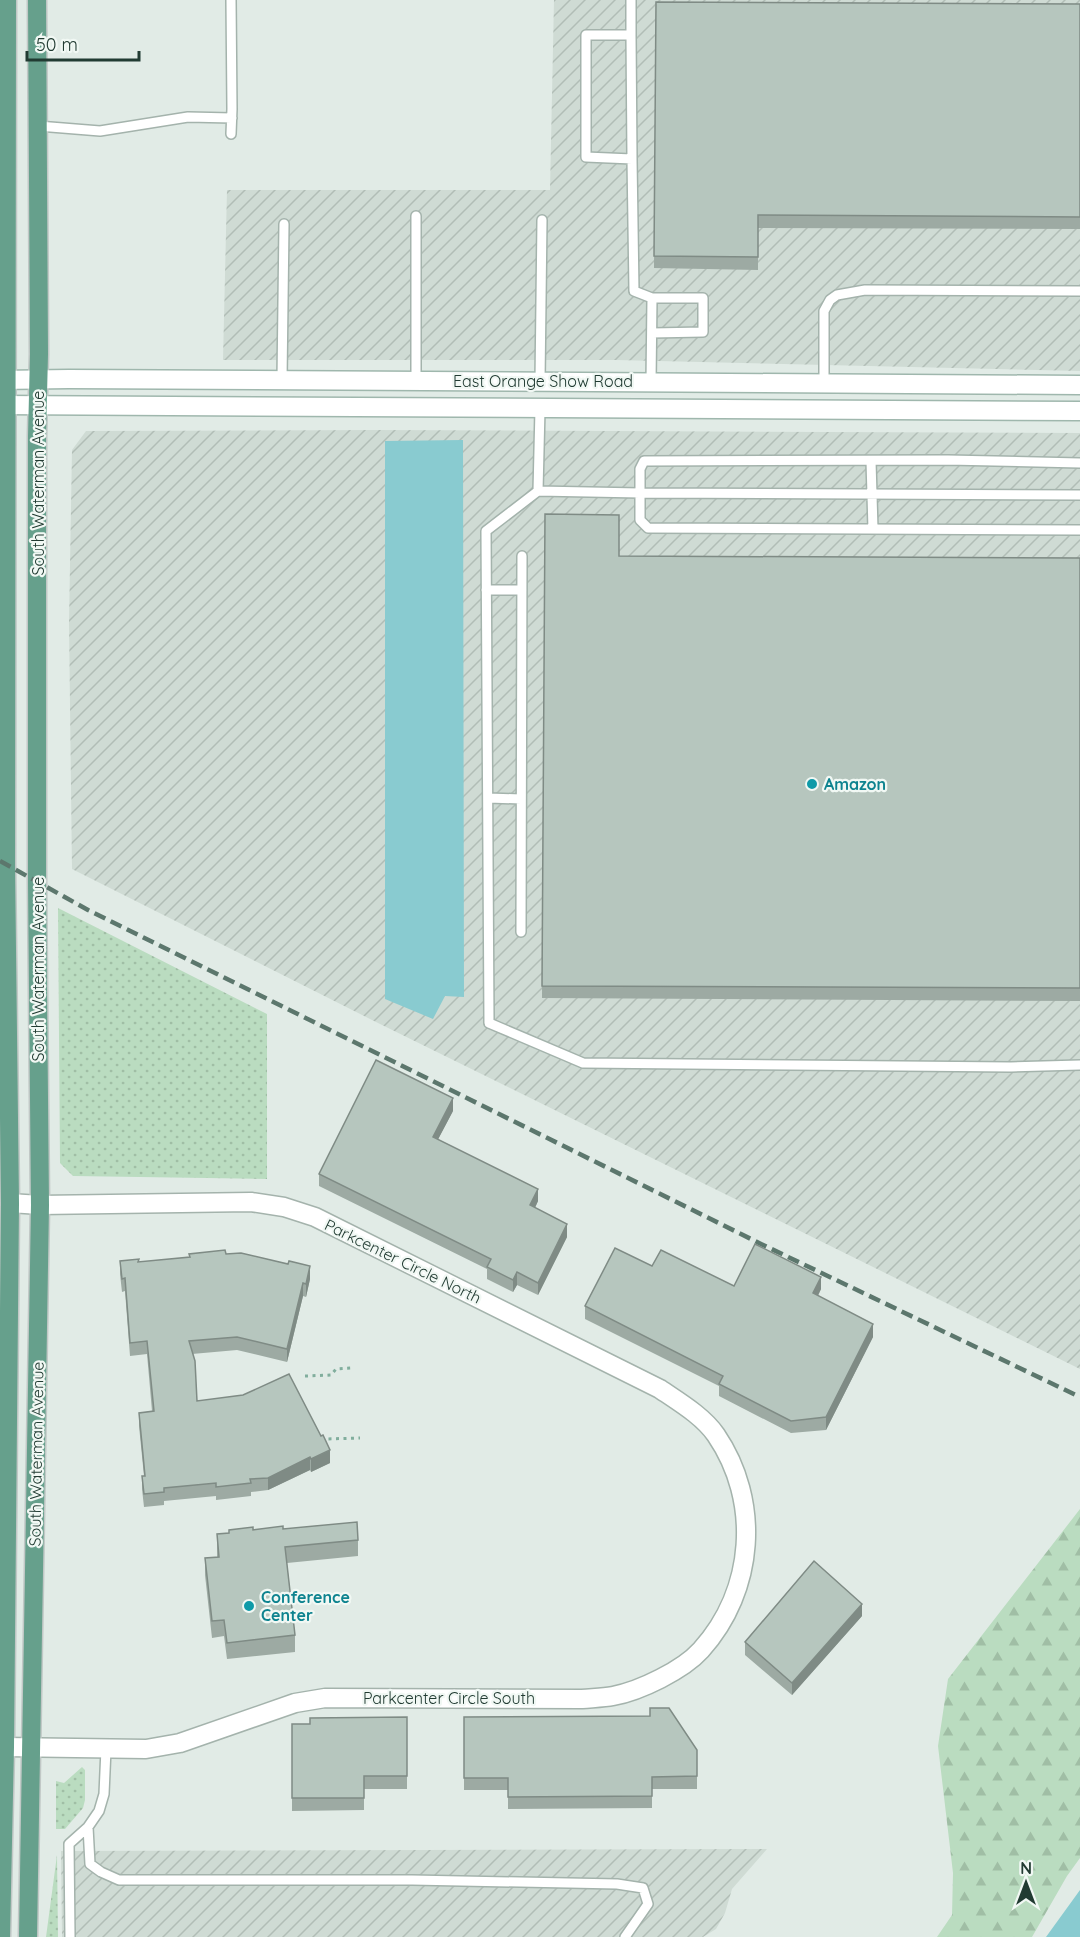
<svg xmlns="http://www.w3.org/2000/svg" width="1080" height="1937" font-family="Quicksand,sans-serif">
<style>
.industrial{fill:url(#industrial-furrows)}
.grass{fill:url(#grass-dots)}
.forest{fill:url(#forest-firs)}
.water{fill:#89cbd0}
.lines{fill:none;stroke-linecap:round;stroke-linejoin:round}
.service-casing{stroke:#a4b3ac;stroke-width:12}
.minor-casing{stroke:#a4b3ac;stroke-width:21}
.secondary-casing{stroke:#9fb7ad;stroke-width:21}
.primary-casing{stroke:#c1c8c6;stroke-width:21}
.path{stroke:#81ae9d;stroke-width:3;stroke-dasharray:3 4.5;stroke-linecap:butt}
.service{stroke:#fff;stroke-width:9}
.minor{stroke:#fff;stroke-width:18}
.secondary{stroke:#fff;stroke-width:18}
.primary{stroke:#66a08c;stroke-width:18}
.rail{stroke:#5c776d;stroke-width:4.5;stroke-dasharray:12 6;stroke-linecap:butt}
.wall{fill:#9daaa3}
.shaded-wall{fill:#7f8b85}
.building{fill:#b6c6be;stroke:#7f8b85;stroke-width:1.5}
.culture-dot{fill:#0f9aa8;stroke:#f1f8f4;stroke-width:2}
.labels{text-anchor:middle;stroke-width:4.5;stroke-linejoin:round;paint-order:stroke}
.street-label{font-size:16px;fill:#213b32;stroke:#f1f8f4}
.culture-label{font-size:16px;font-weight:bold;fill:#0d838f;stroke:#f1f8f4;text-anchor:start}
</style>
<defs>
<pattern id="industrial-furrows" width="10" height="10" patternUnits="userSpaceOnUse" patternTransform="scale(1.5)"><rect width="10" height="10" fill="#cfdbd4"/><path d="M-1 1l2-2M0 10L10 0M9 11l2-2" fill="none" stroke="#b1bdb6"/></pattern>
<pattern id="grass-dots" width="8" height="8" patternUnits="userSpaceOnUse" patternTransform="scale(1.5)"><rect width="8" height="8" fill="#badcc0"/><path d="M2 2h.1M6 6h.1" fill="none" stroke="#a0bea5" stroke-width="1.8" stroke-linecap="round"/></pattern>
<pattern id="forest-firs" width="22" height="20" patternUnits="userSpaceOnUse" patternTransform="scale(1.5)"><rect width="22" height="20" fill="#badcc0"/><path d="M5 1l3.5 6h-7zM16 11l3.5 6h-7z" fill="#a0bea5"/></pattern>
</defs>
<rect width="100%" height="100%" fill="#e1ebe6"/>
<!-- industrial -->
<path class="industrial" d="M554 0H1080V371L616 360H223L227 190H550Z
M376 430 1080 433V1369L376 1022 72 869 69 623 72 450 86 431Z
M767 1849 732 1889 725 1913 716 1929 703 1937H62L61 1851Z"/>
<!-- grass -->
<path class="grass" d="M58 908 267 1014V1179L73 1176 60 1163Z
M82 1767 85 1770V1800L83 1808 65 1829H56V1781L64 1783Z
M57 1855 58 1937H46Z"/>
<!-- forest -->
<path class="forest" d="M1080 1509V1858L1067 1876 1032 1937H937L952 1915 953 1873 938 1746 948 1679Z"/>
<!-- water -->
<path class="water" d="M463 440 464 997 445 996 433 1019 385 999V441Z
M1080 1890V1937H1046Z"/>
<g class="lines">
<defs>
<path id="service" d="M231 0 232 109 231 134
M631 0V35
M38 126 100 131 188 117 232 118
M632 159 631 35H586V157L632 159 634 291 652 298 651 382
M652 333 703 332V298H652
M282 380 284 224
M416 381V216
M540 381 542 220
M824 383V311L830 300 837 295 865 290 1080 291
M540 409 538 491 486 531 489 1023 583 1063 1011 1067 1080 1065
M871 461 873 529
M1080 463 948 460 644 461 640 469V493L1080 495
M538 491 640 493V520L648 528 1080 530
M486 590H522
M488 798 521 799
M521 932 522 556
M106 1749 104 1794 99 1811 88 1827 90 1864 101 1872 119 1880H412L617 1884 643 1888 648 1904 625 1937
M70 1937 69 1844 88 1827"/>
<path id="minor" d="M5 1747 146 1749 180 1743 295 1703 325 1698 582 1699C592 1698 603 1698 613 1696 640 1691 683 1670 701 1650 755 1590 761 1501 716 1435 703 1416 679 1402 660 1389L315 1217 284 1207 251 1202 40 1205 10 1203"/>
<path id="secondary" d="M0 380 69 379 1080 385
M0 405 1080 411"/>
<path id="primary" d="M1 1937 5 1747 10 1203 6 865 7 0
M28 1937 40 1205 37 883V436L39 354 37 0"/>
</defs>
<!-- service casing -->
<use href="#service" class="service-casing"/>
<!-- minor casing -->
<use href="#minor" class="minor-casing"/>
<!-- secondary casing -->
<use href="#secondary" class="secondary-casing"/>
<!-- primary casing -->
<use href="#primary" class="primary-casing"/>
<!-- path -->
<path class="path" d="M305 1376 331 1375 336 1369 352 1368
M322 1442 326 1439 360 1438"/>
<!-- service -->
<use href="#service" class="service"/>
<!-- minor -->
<use href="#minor" class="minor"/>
<!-- secondary -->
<use href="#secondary" class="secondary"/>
<!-- primary -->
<use href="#primary" class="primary"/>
<!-- rail -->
<path class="rail" d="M0 861 88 910 759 1243 1080 1397"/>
</g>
<!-- wall -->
<path class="wall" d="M656 2 1080 4V229L758 228V270L654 268Z
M545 514 619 556 1080 558V1001L542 998Z
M453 1111 438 1139 538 1201 535 1208 567 1237 538 1295 517 1285 513 1292 487 1279V1269L319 1186V1174Z
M226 1254 310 1279 306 1297 303 1296 287 1362 237 1350 192 1354 197 1401 330 1463 311 1472 310 1470 268 1490 251 1492V1496L216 1500V1496L164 1501V1505L144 1507 142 1489V1476H144L139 1426V1413L152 1411 147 1354 130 1356 125 1291 122 1292 120 1274V1261L139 1262Z
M652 1266 734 1286 821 1289 818 1296 873 1337 826 1430 791 1433 719 1396V1386L585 1319V1306Z
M283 1529 358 1540V1556L287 1563 295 1635V1652L227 1659 224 1636 212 1638 205 1575V1558L217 1557V1534L253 1530Z
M862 1616 792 1695 745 1655V1642Z
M407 1717V1789H364V1810L292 1811V1724H310Z
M464 1717 697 1750V1789H652V1808L508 1809V1790H464Z"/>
<!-- shaded-wall -->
<path class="shaded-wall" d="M453 1098V1111L433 1149V1137Z
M538 1189V1201L530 1218V1205Z
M567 1224V1237L538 1295V1283Z
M310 1266V1279L306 1297V1284Z
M517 1272V1285L513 1292V1280Z
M821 1277V1289L813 1305V1293Z
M303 1283V1296L287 1362V1349Z
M873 1324V1337L826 1430V1417Z
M330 1450V1463L311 1472V1459Z
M310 1457V1470L268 1490V1478Z
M862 1604V1616L792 1695V1683Z"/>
<!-- building -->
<path class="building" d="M656 2 1080 4V217L758 215V257L654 256Z
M545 514 619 515V556L1080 558V988L542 986Z
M376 1060 453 1098 433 1137 538 1189 530 1205 567 1224 538 1283 517 1272 513 1280 487 1267 491 1259 319 1174Z
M755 1244 821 1277 813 1293 873 1324 826 1417 791 1421 719 1384 723 1376 585 1306 615 1248 652 1266 661 1250 734 1286Z
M225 1250 226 1254 241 1253 288 1264 289 1261 310 1266 306 1284 303 1283 287 1349 237 1337 189 1341 195 1361 197 1401 243 1395 289 1374 321 1436 323 1435 330 1450 311 1459 310 1457 268 1478 250 1479 251 1483 216 1487V1483L164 1488V1492L144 1494 142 1476H145L139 1413 154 1411 147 1341 130 1343 125 1278 122 1279 120 1261 139 1259 138 1262 190 1257 189 1254Z
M357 1522 358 1540 285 1547 295 1635 227 1643 224 1620 212 1621 205 1558 219 1557 217 1534 229 1533V1530L253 1527V1530L283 1526V1529Z
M814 1561 862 1604 792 1683 745 1642Z
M650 1708H669L697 1750V1776L652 1777V1796L508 1797V1778H464V1717L650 1716Z
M407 1717V1776H364V1798H292V1724H310V1718Z"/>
<!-- markers -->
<g class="culture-dot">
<circle cx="812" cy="784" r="6"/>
<circle cx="249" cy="1606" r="6"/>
</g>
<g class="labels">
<!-- street labels -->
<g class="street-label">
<text x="543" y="387">East Orange Show Road</text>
<text transform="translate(38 483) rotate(-90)" y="6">South Waterman Avenue</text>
<text transform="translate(38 969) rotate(-90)" y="6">South Waterman Avenue</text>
<text transform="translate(403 1261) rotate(26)" y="6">Parkcenter Circle North</text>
<text transform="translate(36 1454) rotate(-89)" y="6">South Waterman Avenue</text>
<text x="449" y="1704">Parkcenter Circle South</text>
</g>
<!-- culture labels -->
<g class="culture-label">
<text x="824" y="790">Amazon</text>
<text x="261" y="1603">Conference<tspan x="261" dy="18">Center</tspan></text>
</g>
</g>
<!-- north arrow -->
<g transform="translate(1026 1883)" stroke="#f1f8f4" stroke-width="4.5" paint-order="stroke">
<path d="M0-4.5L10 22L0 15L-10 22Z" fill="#213b32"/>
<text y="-9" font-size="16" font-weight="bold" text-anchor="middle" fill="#213b32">N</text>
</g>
<!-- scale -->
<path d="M27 51v9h112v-9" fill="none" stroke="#213b32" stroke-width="3"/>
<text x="36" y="51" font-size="18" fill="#213b32" stroke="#f1f8f4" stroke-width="4.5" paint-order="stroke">50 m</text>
</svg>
